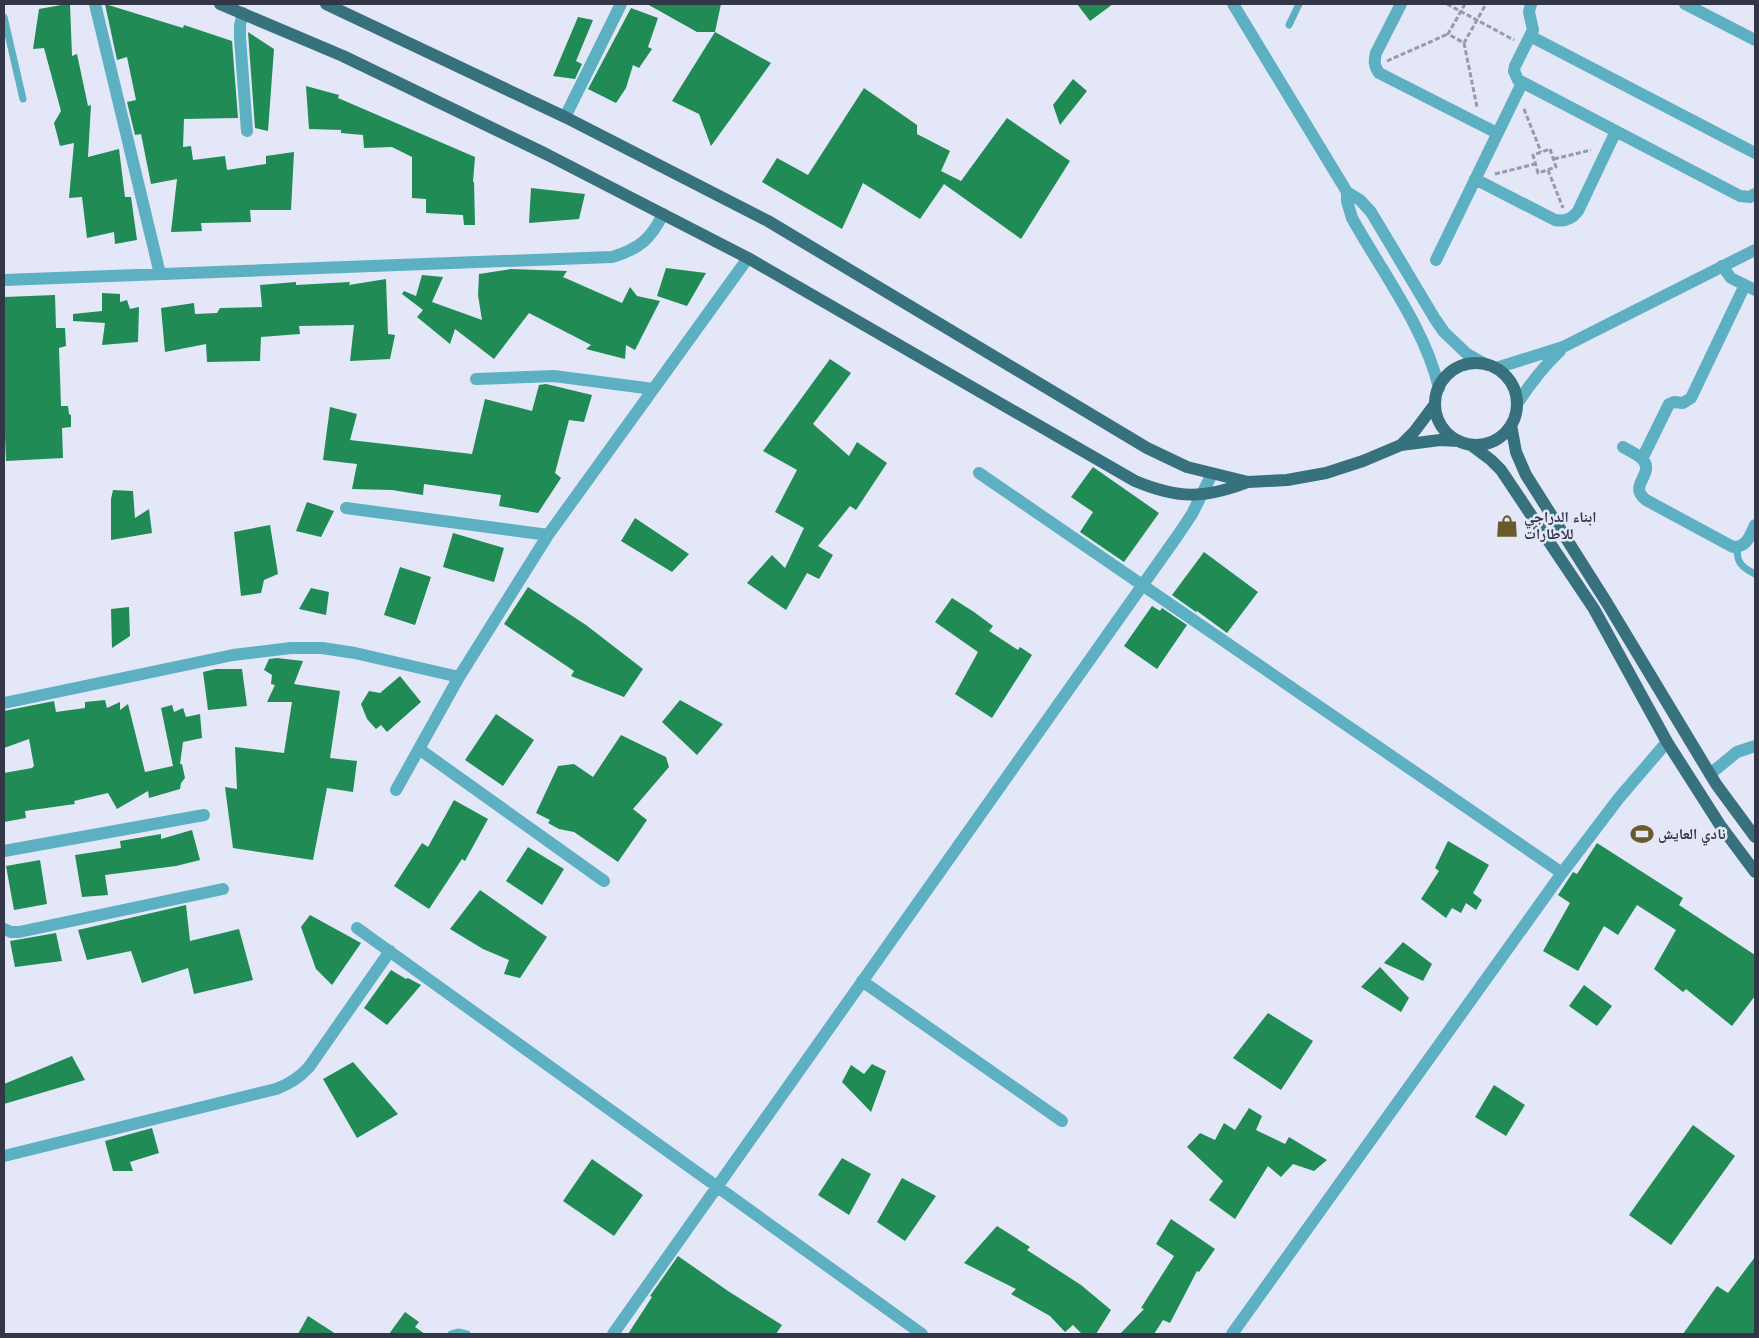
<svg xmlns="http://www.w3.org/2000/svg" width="1759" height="1338" font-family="'PT Sans','Noto Naskh Arabic',sans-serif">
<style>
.building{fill:#208b54}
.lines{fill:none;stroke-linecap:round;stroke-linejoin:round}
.path{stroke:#969aab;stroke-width:3;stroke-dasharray:5 2.5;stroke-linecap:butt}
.service{stroke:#5dafc2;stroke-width:7}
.minor{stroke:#5dafc2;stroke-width:12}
.tertiary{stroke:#5dafc2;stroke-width:12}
.primary{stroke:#37717e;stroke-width:12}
.labels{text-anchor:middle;stroke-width:5;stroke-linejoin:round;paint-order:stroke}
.poi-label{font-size:15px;font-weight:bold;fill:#323646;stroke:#e3e7f8;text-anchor:start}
</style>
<rect width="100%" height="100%" fill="#e3e7f8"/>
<!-- building -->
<path class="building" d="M67 4H70L72 56 77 54 88 106 91 105 88 157 119 149 125 197H131L137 240 115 244 114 232 87 238 82 197 69 198 74 143 60 146 54 123 61 111 44 48 33 49 39 9Z
M105 4 183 28 184 25 232 41 238 118 184 119 183 147 191 146 193 160 225 156 227 170 266 164V156L294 152 291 210H250L251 222 201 223 202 231 171 232 177 179 151 184 141 134 135 135 127 102 136 100 127 57 117 60Z
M647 4H721L715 32H697Z
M1077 4H1113L1090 21Z
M631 8 658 18 648 47 652 49 639 68 633 65 626 88 616 103 588 89Z
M578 17 593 20 576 61 582 64 575 79 553 76Z
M248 32 274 49 268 131 255 128Z
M715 32 771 63 711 146 699 114 672 101Z
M1073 79 1087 91 1060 125 1053 105Z
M306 86 339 95 338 98 475 157 473 182H474L475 225H464L463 215 426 213V199L412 198V157L392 147 364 148 363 135 341 133V130L309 129Z
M864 88 917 125V134L950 151 941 171 961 181 1007 118 1070 161 1021 239 944 184 920 219 863 183 842 229 762 182 777 158 808 175Z
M531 188 585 194 579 219 529 223Z
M666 268 706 273 687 306 657 296Z
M511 269 567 271 563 277 622 303 630 287 637 296 660 301 635 350 626 345 625 359 586 349 591 345 529 313 494 359 455 329 450 344 417 317 423 310 402 294 404 291 416 296 422 275 443 277 432 302 482 320 478 295 479 274Z
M386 279 388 334 395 335 390 359 350 361 354 325 299 326 300 334 261 337 260 361 207 362 206 344 165 352 161 308 194 303 195 314 217 313 220 308 262 307 260 285 296 282V285L350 282 349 285Z
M102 293 120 294V302L127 300 130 309 139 307 138 342 102 345 105 323 73 321V314L102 311Z
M55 295 56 328H65L66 346 59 348 61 406H68L69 414 71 415V427L62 428 63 458 6 461 4 411V297Z
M830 359 851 373 813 424 849 456 857 442 887 463 856 510 850 506 818 546 833 555 819 579 807 573 786 610 747 583 772 555 785 568 804 528 775 512 797 470 763 451Z
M546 384 592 395 584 422 569 420 555 473 561 478 538 513 499 506 501 495 424 484 423 495 392 490 352 489 357 464 323 460 330 407 357 414 350 440 472 454 485 399 532 411 539 385Z
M1093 467 1159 513 1124 562 1080 532 1093 512 1071 497Z
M113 490 133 491 135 518 149 509 152 533 111 540V499Z
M307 502 334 511 321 537 296 531Z
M635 518 689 554 672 572 621 541Z
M270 525 278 574 264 580 261 593 241 596 234 532Z
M453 533 504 548 494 582 443 567Z
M1204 552 1258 592 1227 633 1197 611 1196 612 1172 595Z
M400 567 431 577 415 625 384 615Z
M528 587 586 625 643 669 624 697 571 676 574 671 504 624Z
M311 588 329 592 326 615 299 609Z
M952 598 974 612 993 626 989 631 1018 650 1020 647 1032 655 992 718 955 694 978 652 935 622Z
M1152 606 1160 611 1162 608 1187 625 1157 669 1124 646Z
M129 607 130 636 112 648 111 609Z
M277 658 303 661 294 684 340 691 330 758 357 761 353 792 327 788 313 860 233 848 225 787 237 789 235 747 284 753 292 702H267L275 685 271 684 272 675 264 670 269 659Z
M216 669H242L247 706 208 710 203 672Z
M400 676 421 702 387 732 381 725 376 729 367 719 361 704 369 691 380 693Z
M105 700 107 708 120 702V710L128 704 145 772 173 766 161 708 172 705 174 712 183 708 186 717 200 714 202 738 183 742 180 764H182L185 778 181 783 180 789 149 798 148 791 117 809 108 793 74 801 75 804 25 811 26 818 4 822V773L32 768 34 766 29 739 4 748V711L54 701 56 712 85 708V702Z
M680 700 723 724 697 755 662 722Z
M496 714 534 740 503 786 465 760Z
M621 735 666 757 669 767 633 809 647 820 618 862 574 832 559 829 548 823 550 820 536 813 558 766 574 764 593 777Z
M454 800 488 819 465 861 462 859 429 909 394 886 422 843 428 847Z
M192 830 200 860 176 866 105 875 108 895 82 897 75 855 121 848 120 841 161 834V839Z
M1448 841 1489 865 1473 893 1482 900 1476 910 1466 903 1461 913 1452 908 1446 918 1421 899 1439 871 1435 868Z
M1597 843 1683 898 1679 905 1755 955V996L1732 1026 1686 989 1683 992 1654 969 1676 930 1637 905 1618 935 1604 926 1578 971 1543 951 1570 903 1558 895 1573 872 1577 874Z
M528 847 564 869 542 905 506 881Z
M40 860 47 904 14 910 6 866Z
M480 890 547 937 520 978 504 974 509 960 483 949 450 929Z
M186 905 190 941 239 929 253 980 194 994 188 968 142 983 131 951 87 960 78 930Z
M310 915 361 943 332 985 316 969 301 927Z
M56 933 62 961 15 967 10 941Z
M1403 942 1432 964 1423 981 1384 963Z
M1380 967 1409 998 1401 1012 1361 987Z
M391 970 406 979 408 978 421 985 387 1025 364 1008Z
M1584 985 1612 1006 1597 1026 1569 1006Z
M1268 1013 1313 1041 1281 1090 1233 1058Z
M72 1056 85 1080 4 1104V1084Z
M353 1062 398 1114 357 1138 323 1079Z
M872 1064 886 1071 871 1112 842 1082 851 1065 864 1074Z
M1494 1085 1525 1105 1506 1136 1475 1117Z
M1249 1108 1262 1116 1256 1130 1285 1144 1289 1137 1327 1160 1314 1171 1293 1164 1281 1177 1268 1166 1235 1219 1209 1200 1223 1181 1187 1147 1200 1133 1215 1140 1224 1123 1235 1130Z
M1693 1125 1735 1156 1671 1245 1629 1215Z
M152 1128 159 1153 130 1162 133 1171H113L105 1141Z
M842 1158 871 1174 849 1215 818 1195Z
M592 1159 643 1195 614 1236 563 1201Z
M902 1178 936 1196 905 1241 877 1222Z
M1171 1219 1215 1249 1199 1272 1197 1271 1170 1323 1163 1320 1154 1334H1120L1144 1309 1141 1308 1174 1256 1156 1244Z
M997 1226 1030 1247 1027 1250 1081 1285 1111 1310 1096 1334H1082L1073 1325 1065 1332 1050 1316 1011 1294 1016 1289 964 1263Z
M678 1256 728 1291 782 1325 776 1334H628L652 1297 650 1296Z
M1755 1257V1334H1683L1717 1286 1728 1293Z
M405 1312 419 1322 415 1327 425 1334H389Z
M308 1316 336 1334H298Z"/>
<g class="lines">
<!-- path -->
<path class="path" d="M1447 4 1514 40
M1465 4 1448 34 1464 43 1486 4
M1464 43 1477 107
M1387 61 1448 34
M1524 109 1541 152
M1550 149 1556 167 1538 173 1533 155Z
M1554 159 1591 150
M1548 170 1563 208
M1495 174 1535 164"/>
<!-- service -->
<path class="service" d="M4 17 23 99
M1289 25 1299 4
M1738 547C1735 562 1743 568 1755 574
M451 1334 458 1332 467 1334"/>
<!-- minor -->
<path class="minor" d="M95 4 160 274
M1401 4 1376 53C1374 61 1374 66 1379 73L1497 133
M1531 4 1529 12 1533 30 1515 66 1514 71 1518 80 1740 196 1750 197 1755 194
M1685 4 1755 40
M243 13 240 25V38L247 131
M1530 36 1755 153
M565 117 621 4
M1475 179 1555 220C1565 222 1572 219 1578 211L1616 131
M1436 260 1522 83
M1722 266 1731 278 1755 290
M4 280 612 257C639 249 651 239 663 214
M476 379 554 376 653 389
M1623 447C1629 451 1639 455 1643 460 1655 474 1627 486 1646 500L1733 547C1747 547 1750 536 1755 525
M1642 459 1669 404 1674 402 1683 403 1691 398 1745 285
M979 473 1562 873
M346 508 548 535
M4 703 233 655 291 648H322L355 653 459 677
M419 749 604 881
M1710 774 1737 752 1755 746
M396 790 459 677 548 535 748 258
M4 851 204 815
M357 928 922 1334
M4 929 11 932H19L223 889
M862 981 1062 1121
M4 1156 276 1089C290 1084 299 1078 309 1067L390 951
M613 1334 1178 535 1192 514 1212 474
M1232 1334 1562 873 1619 798 1667 742"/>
<!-- tertiary -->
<path class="tertiary" d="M1233 4 1347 192 1360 200 1371 212 1435 319 1444 332 1467 354 1483 363
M1347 192V201L1352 218C1382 272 1425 328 1439 388
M1496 368 1563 347 1755 250
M1517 404C1530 384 1543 367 1560 351"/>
<!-- primary -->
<path class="primary" d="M220 4 343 56 546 154 748 258 1135 481C1178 499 1204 499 1248 482
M326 4 565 117 768 221 1147 448 1187 467 1248 482 1287 480 1326 473 1363 461 1401 445 1440 440 1459 441
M1435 404a41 41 0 1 1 82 0a41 41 0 1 1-82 0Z
M1511 425 1516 452 1526 475 1607 603 1716 784 1755 837
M1401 445 1414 432 1435 404
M1471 445 1491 460 1501 470 1594 609 1667 742 1720 825 1755 872"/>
</g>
<!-- icons -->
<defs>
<symbol id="shop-bare" viewBox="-9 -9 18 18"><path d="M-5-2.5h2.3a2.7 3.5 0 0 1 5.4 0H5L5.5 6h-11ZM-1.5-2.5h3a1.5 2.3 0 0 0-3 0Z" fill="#685b27" stroke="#e3e7f8" stroke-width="2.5" paint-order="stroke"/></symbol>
<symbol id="stadium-bare" viewBox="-9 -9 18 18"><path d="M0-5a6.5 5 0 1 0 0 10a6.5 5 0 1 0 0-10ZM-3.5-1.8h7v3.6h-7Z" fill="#685b27" stroke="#e3e7f8" stroke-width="2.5" paint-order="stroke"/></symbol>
</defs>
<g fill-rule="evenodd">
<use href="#shop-bare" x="1491" y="510" width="32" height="32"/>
<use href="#stadium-bare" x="1626" y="818" width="32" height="32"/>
</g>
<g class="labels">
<!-- poi labels -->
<g class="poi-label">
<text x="1524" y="522">ابناء الدراجي<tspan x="1524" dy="17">للاطارات</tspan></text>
<text x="1658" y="839">نادي العايش</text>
</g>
</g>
<!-- border -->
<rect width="1759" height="1338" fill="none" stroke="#323646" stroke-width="10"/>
</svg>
